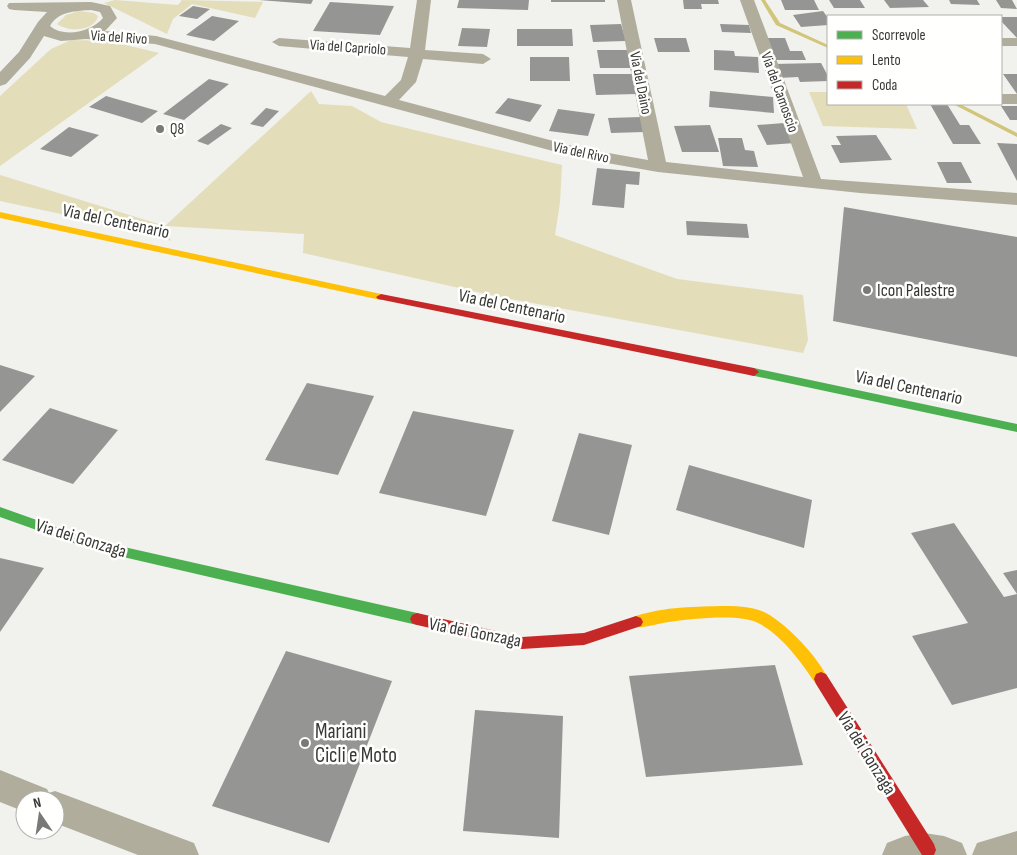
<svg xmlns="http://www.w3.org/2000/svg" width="1017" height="855" font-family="'Sofia Sans Condensed',sans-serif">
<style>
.green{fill:#e3ddb9}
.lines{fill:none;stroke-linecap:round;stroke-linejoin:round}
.stream{fill:#d1c57a;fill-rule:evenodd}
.building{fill:#959594}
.street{fill:#b0ad9c;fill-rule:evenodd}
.fast{fill:#4caf50;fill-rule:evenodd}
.slow{fill:#ffc107;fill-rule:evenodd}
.jam{fill:#c62828;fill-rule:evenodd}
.poi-dot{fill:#797976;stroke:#fffffe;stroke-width:2}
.labels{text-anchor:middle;stroke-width:5;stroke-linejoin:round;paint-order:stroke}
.far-street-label{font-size:15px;fill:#383836;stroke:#fffffe}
.far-poi-label{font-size:15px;fill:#383836;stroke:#fffffe;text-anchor:start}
.street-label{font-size:18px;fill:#383836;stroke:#fffffe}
.poi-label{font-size:18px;fill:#383836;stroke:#fffffe;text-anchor:start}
.near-poi-label{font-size:21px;fill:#383836;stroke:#fffffe;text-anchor:start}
</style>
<rect width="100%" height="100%" fill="#f1f1ed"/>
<!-- green -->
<path class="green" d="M115 0 178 5 182 0 263 2 255 18 192 4 173 19 167 34 104 3Z
M79 11 94 13 98 16C94 32 68 32 57 24L66 15Z
M71 40 109 41 159 53 0 166V96L51 49Z
M311 91 319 104 352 106 381 122 562 165 560 202 555 235 677 279 803 295 808 340 803 353 495 296 303 253 304 234 166 226 171 241 141 231 0 201V175L165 226Z
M809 92H828V104H906L917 129 823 126Z"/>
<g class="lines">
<!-- stream -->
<path class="stream" d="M761 0H765L780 23 828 45V48L776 25Z
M953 104H960L1017 133V137Z"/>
</g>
<!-- building -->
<path class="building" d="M259 0H313L311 4Z
M459 0H529L528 10 457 8Z
M551 0H605V2H551Z
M683 0H718L719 4H701L702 9H684Z
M781 0H814L819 10H785Z
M829 0H860L865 8H834Z
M884 0H923L929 7 890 8Z
M949 0H977L980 5 951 4Z
M996 0H1012L1017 9 1001 8Z
M330 2 394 6 380 35 313 31Z
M193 6 210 9 197 19 179 16Z
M823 11 828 18V25L801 27 793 15Z
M212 16 239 21 214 41 186 35Z
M1001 17H1017V38L1001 21Z
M621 24 626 41 593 42 590 25Z
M720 24 749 25 751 33 722 32Z
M462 28 490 29 487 47 458 46Z
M517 29H572L573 46H517Z
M654 38H686L690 52H658Z
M762 38H785L790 51H802L806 60H769Z
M597 50H629L633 68H600Z
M714 50 734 51 735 56 758 57 759 73 714 70Z
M530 57H569L570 81H530Z
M821 63 828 76V81L800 82 798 77 778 78 773 64Z
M593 74H633L637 94 596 95Z
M1003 74H1017V94Z
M209 79 229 84 184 120 163 114Z
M710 91 773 97 774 113 709 107Z
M106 96 158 111 142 123 89 107Z
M508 98 542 105 530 122 495 113Z
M930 104H947L960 125H969L981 144H953Z
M1001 106H1017V120H1010Z
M266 108 279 111 263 127 250 124Z
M558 109 595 114 588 136 549 131Z
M641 117 644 132 611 133 608 118Z
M784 123 795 143 767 145 757 125Z
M221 124 232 128 208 145 197 141Z
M710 125 719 152H682L674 126Z
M69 127 99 135 71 157 40 149Z
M876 135 892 160 840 163 831 145H841L836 136Z
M718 138H742L745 150 754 151 758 167 723 166Z
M997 143 1017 144V181Z
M937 162H961L972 183H947Z
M597 168 640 172 639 185 626 184 624 208 592 205Z
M844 207 1017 237V357L833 321Z
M686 221 747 224 749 238 687 235Z
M0 365 35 376 0 412Z
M307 383 374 396 338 475 265 460Z
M50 408 118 430 73 484 2 460Z
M413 411 514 430 486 516 379 493Z
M579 433 632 445 609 535 552 521Z
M689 465 812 500 804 548 676 510Z
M954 523 1004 597 1017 594V688L952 705 912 636 968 623 911 533Z
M0 558 44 568 0 632Z
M1017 570V594L1003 573Z
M286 651 392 681 329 843 212 806Z
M775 665 803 765 646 777 629 676Z
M475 710 563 716 559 838 463 831Z"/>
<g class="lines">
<!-- street -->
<path class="street" d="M417 0H431L425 50 483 54 491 59 483 64 423 59 416 82 399 100 580 148 648 160 617 0H631L666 162 803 177 740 0H754L821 179 1017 193V205L860 193 658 172 579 158 155 44 86 39 61 41 44 36 30 58 6 84 0 86V72L19 52 38 22 47 12 14 10 9 9 7 6 9 3 91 2 110 6 117 18 105 31 156 36 385 96 401 80 408 57 279 46 272 42 279 38 410 48ZM91 10 100 12 103 18C91 32 64 38 50 26 58 11 77 11 91 10Z
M1001 38H1017V46H1001Z
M1001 94H1017V104H1000Z
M0 770 47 789 49 793 55 791 194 843 199 855H138L55 823V800H25V812L0 802Z
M1017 831V855H972L977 843Z
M924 833 944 836 962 843 967 855H882L887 843 905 836Z"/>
<!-- fast -->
<path class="fast" d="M754 368 1017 424V432L750 375 749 372 750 369Z
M0 507 93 540 417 613 422 615 424 619 422 623 417 625 93 550 0 517Z"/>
<!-- slow -->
<path class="slow" d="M0 212 381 294 386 297 381 300 0 218Z
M720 606C735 606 752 606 766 613 787 624 819 658 828 679L826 684 821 686 816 684C801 662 782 635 758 623 740 613 690 619 669 622 658 623 641 630 631 626L629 622 631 618C658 607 691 607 720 606Z"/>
<!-- jam -->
<path class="jam" d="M381 294 754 368 759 372 754 376 378 299 376 297Z
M417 613 522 637 584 633 636 616 641 618 643 622 641 626 584 645 522 649 417 625 412 623 410 619 412 615Z
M821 672 826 674 934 844 936 850 934 855H922L816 684 814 679 816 674Z"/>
</g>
<!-- markers -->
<g class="poi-dot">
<circle cx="160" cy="129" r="5"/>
<circle cx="867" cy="290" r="5"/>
<circle cx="305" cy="743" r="5"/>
</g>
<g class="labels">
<!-- far-street labels -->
<g class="far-street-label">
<text transform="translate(119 37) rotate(4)" y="5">Via del Rivo</text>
<text transform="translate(348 47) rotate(4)" y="5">Via del Capriolo</text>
<text transform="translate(641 83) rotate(79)" y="5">Via del Daino</text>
<text transform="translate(780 92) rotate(70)" y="5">Via del Camoscio</text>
<text transform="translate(581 152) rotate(12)" y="5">Via del Rivo</text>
</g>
<!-- far-poi labels -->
<g class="far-poi-label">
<text x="170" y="134">Q8</text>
</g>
<!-- street labels -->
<g class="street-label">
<text transform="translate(116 221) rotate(12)" y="6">Via del Centenario</text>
<text transform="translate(512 306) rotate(12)" y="6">Via del Centenario</text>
<text transform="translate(909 387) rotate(12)" y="6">Via del Centenario</text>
<text transform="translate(81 538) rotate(17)" y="6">Via dei Gonzaga</text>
<text transform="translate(475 632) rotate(11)" y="6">Via dei Gonzaga</text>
<text transform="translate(867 753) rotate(58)" y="6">Via dei Gonzaga</text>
</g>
<!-- poi labels -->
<g class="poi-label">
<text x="877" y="296">Icon Palestre</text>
</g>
<!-- near-poi labels -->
<g class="near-poi-label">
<text x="315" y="738">Mariani<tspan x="315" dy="24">Cicli e Moto</tspan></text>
</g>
</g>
<!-- legend -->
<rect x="827" y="15" width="175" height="90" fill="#fffffe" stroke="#afafae"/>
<rect x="837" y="31" width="25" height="8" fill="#4caf50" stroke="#afafae"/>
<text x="872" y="40" font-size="15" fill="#383836">Scorrevole</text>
<rect x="837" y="56" width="25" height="8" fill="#ffc107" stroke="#afafae"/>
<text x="872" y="65" font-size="15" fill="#383836">Lento</text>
<rect x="837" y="81" width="25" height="8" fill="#c62828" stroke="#afafae"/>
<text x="872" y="90" font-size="15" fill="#383836">Coda</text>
<!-- north arrow -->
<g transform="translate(40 815) rotate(347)"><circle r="24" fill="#fffffe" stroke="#afafae"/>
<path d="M0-4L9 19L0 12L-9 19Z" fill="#797976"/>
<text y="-8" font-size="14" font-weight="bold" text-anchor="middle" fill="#383836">N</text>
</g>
</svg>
